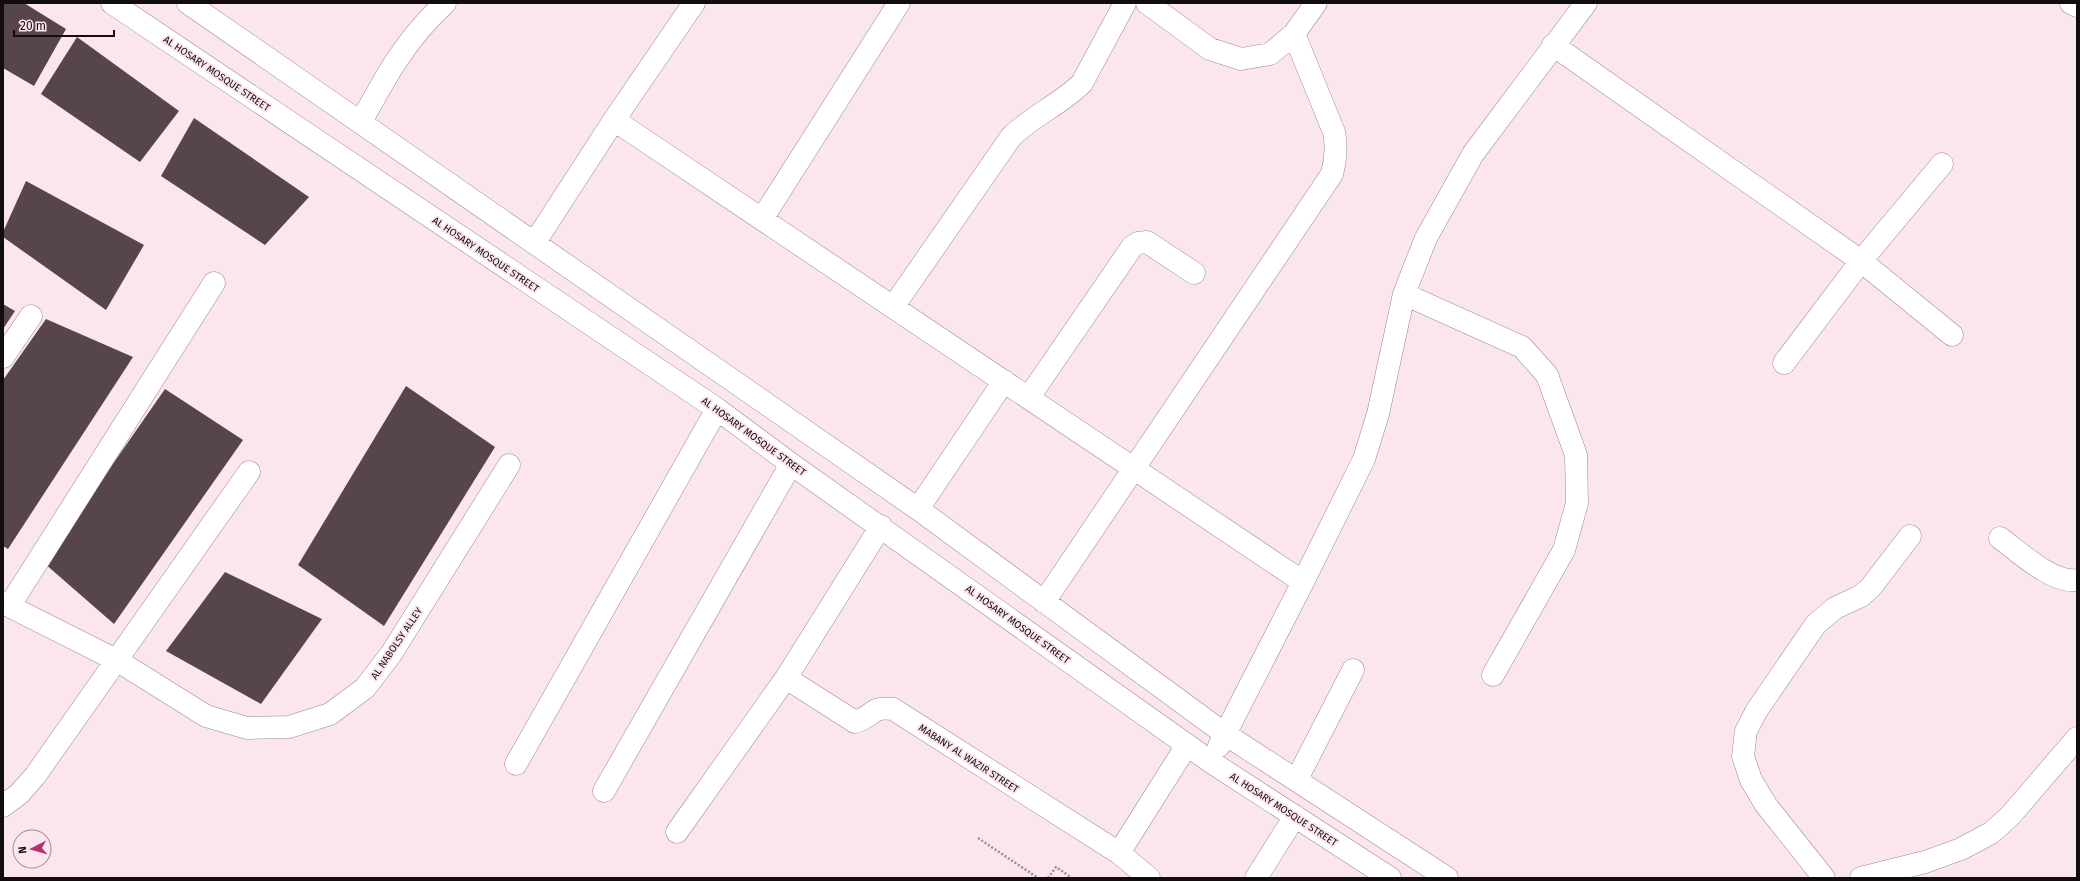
<svg xmlns="http://www.w3.org/2000/svg" width="2080" height="881" font-family="'Fira Sans',sans-serif">
<style>
.building{fill:#57454d}
.lines{fill:none;stroke-linecap:round;stroke-linejoin:round}
.minor-casing{stroke:#9c8890;stroke-width:23}
.path{stroke:#9c8c92;stroke-width:2.5;stroke-dasharray:2 2;stroke-linecap:butt}
.minor{stroke:#fff;stroke-width:22}
.labels{text-anchor:middle;stroke-width:4;stroke-linejoin:round;paint-order:stroke}
.street-label{font-size:10px;fill:#130c0f;stroke:#fce6ee}
</style>
<rect width="100%" height="100%" fill="#fce6ee"/>
<!-- building -->
<path class="building" d="M3 3H24L66 29 34 86 3 68Z
M77 37 179 111 140 162 41 94Z
M194 118 309 197 265 245 161 176Z
M26 181 144 245 106 310 3 237V232Z
M3 304 15 311 3 329Z
M46 319 133 357 8 549 3 546V380Z
M406 386 495 447 384 626 298 565Z
M165 389 243 440 114 624 44 563Z
M225 572 322 619 261 704 166 651Z"/>
<g class="lines">
<defs>
<path id="minor" d="M112 3 717 409 791 464 1211 762 1390 878
M188 3 918 509 1225 734 1447 878
M1147 3 1210 49 1241 59 1270 54 1294 34 1316 3
M2071 3 2077 6
M1553 45 1861 261 1952 335
M614 120 1303 582
M361 122C386 76 406 39 445 3
M762 219 899 3
M535 242 614 120 694 3
M1404 294 1522 347 1547 375 1576 455 1577 503 1564 550 1493 675
M893 307 1011 137C1032 116 1061 104 1082 83L1125 3
M3 357 31 316
M1784 363 1861 261 1942 164
M1029 397 1132 247 1138 243 1147 242 1194 273
M918 509 1004 381
M2000 538C2019 552 2053 584 2077 580
M1044 602 1332 174C1336 159 1337 147 1334 132L1294 34
M3 603 118 661 206 716 247 728 289 727 330 714 365 688 391 654 509 465
M10 605 214 283
M786 678 855 722C874 717 869 706 893 709L1119 853 1149 878
M1219 746 1303 582 1364 459 1378 414 1404 294 1426 238 1473 154 1586 3
M516 764 717 409
M1297 779 1353 670
M604 791 791 464
M3 806 19 794 35 776 249 472
M677 832 786 678 881 526
M1119 853 1187 745
M1256 878 1295 816
M1824 878 1766 805 1751 780 1743 756 1746 731 1757 710 1816 624 1835 608 1861 596 1871 587 1910 536
M1861 878 1925 862 1961 849 1991 833 2010 816 2077 738"/>
</defs>
<!-- minor casing -->
<use href="#minor" class="minor-casing"/>
<!-- path -->
<path class="path" d="M978 838 1038 878
M1048 878 1056 867 1072 878"/>
<!-- minor -->
<use href="#minor" class="minor"/>
</g>
<g class="labels">
<!-- street labels -->
<g class="street-label">
<text transform="translate(217 73) rotate(34)" y="4">AL HOSARY MOSQUE STREET</text>
<text transform="translate(486 254) rotate(34)" y="4">AL HOSARY MOSQUE STREET</text>
<text transform="translate(754 436) rotate(36)" y="4">AL HOSARY MOSQUE STREET</text>
<text transform="translate(1018 624) rotate(36)" y="4">AL HOSARY MOSQUE STREET</text>
<text transform="translate(396 643) rotate(-56)" y="4">AL NABOLSY ALLEY</text>
<text transform="translate(969 758) rotate(33)" y="4">MABANY AL WAZIR STREET</text>
<text transform="translate(1284 809) rotate(33)" y="4">AL HOSARY MOSQUE STREET</text>
</g>
</g>
<!-- border -->
<rect width="2080" height="881" fill="none" stroke="#130c0f" stroke-width="8"/>
<!-- north arrow -->
<g transform="translate(32 849) rotate(264)"><circle r="19" fill="#fce6ee" stroke="#9f8f95"/>
<path d="M0-3L7 15L0 10L-7 15Z" fill="#b43178"/>
<text y="-6" font-size="11" font-weight="bold" text-anchor="middle" fill="#130c0f">N</text>
</g>
<!-- scale -->
<path d="M14 30v6h100v-6" fill="none" stroke="#130c0f" stroke-width="2"/>
<text x="20" y="30" font-size="12" fill="#130c0f" stroke="#fce6ee" stroke-width="3" paint-order="stroke">20 m</text>
</svg>
